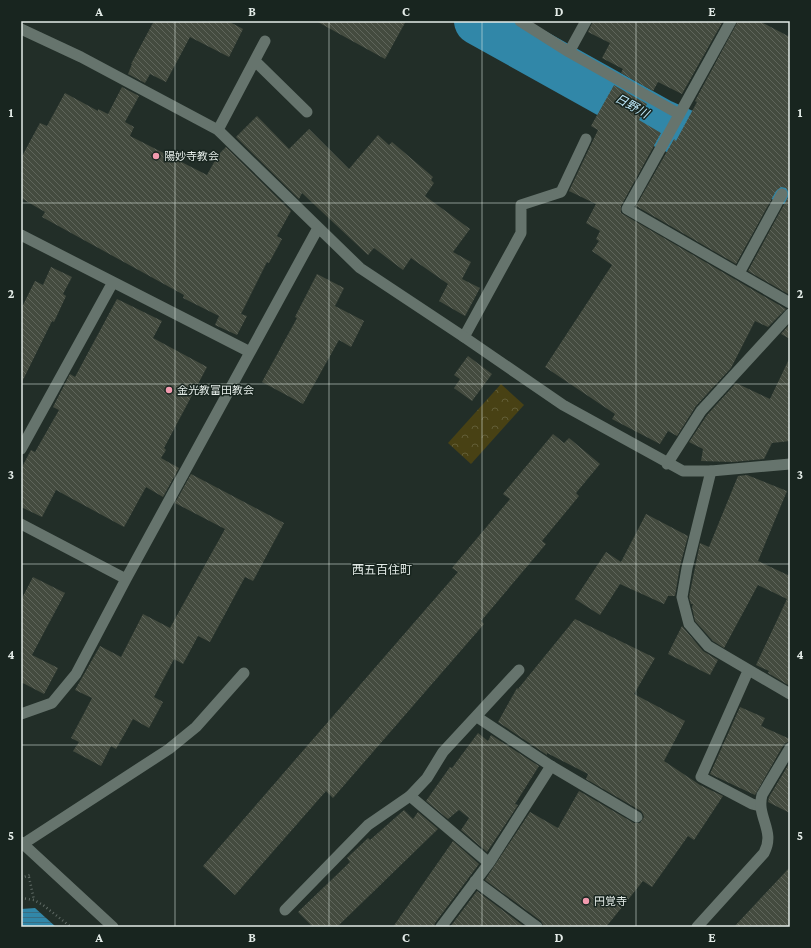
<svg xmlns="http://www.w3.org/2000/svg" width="811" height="948" font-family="'Crimson Pro','Noto Sans JP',serif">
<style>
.park{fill:url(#park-crowns)}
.water{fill:url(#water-rules)}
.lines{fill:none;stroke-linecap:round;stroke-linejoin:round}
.river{stroke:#3187a8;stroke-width:48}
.building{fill:url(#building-back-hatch)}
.path{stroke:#606b66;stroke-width:2.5;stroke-dasharray:1 3;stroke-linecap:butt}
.service{stroke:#66746d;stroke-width:11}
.minor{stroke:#66746d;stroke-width:11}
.grid{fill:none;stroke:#e4ece8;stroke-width:1;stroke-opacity:0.55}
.poi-dot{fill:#f29aae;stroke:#18251f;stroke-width:1.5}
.labels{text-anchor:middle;stroke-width:3;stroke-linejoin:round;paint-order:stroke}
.poi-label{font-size:11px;fill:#e4ece8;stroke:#18251f;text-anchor:start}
.water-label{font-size:12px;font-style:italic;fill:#bfe9fb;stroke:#18251f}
.neighbourhood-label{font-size:12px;fill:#e4ece8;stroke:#18251f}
.neatline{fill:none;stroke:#e4ece8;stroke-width:1.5}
.grid-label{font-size:13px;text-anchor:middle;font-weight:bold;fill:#e4ece8}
</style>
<defs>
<pattern id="park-crowns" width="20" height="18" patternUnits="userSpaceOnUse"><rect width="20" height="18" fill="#484114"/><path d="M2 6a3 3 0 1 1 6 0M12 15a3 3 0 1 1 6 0" fill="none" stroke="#625d36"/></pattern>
<pattern id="water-rules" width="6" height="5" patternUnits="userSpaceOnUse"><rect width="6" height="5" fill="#3187a8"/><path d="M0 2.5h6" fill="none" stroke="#396d81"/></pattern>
<pattern id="building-back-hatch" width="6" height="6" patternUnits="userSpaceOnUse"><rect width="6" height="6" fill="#444b3f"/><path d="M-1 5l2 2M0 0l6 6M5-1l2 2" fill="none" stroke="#5f655b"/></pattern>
</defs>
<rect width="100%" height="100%" fill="#222e28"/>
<!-- park -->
<path class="park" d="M501 384 524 405 471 464 448 443Z"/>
<!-- water -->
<path class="water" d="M35 908 56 927H21V909Z"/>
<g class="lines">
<!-- river -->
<path class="river" d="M478 21 661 123 790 181"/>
</g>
<!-- building -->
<path class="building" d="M154 21H228L243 29 229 57 190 37 166 82 150 74 145 83 128 74 132 64H131Z
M316 21H406L385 59Z
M593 21H723L682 94 658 82 653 91 621 73 623 69 602 58 610 43 588 32Z
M738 21H759L790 37V295L748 271 788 197 789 193 786 188 781 187 776 191 736 264 636 206 674 139 676 141 697 102 695 101Z
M614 85 647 104 639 120 661 133 621 206V213L786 309 768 327 755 321 731 368 696 406 677 436 668 431 660 444 612 419 615 414 545 367 612 265 592 251 599 241 596 239 600 231 586 223 596 204 569 191 598 130 591 126Z
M122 87 139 96 125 122 134 127 130 136 207 175 218 155 226 147 291 211 277 236 282 239 269 263 267 262 241 314 247 316 237 335 215 325 219 316 183 298 184 295 42 217 45 212 21 198V158L40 123 47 126 65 93 98 111V109L108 114Z
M257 116 289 149 309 129 349 169 378 135 389 145 392 142 433 177 431 180 434 183 425 196 470 229 453 252 471 262 462 279 480 288 465 316 439 301 448 284 411 258 403 270 374 248 368 255 302 193 299 199 236 137Z
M51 267 72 277 63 294 66 296 54 322 52 321 21 384V309L35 281 43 285Z
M317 274 344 288 335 306 364 321 351 347 339 340 303 404 262 382 297 318 295 317Z
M117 299 162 321 153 338 207 367 164 448 166 450 161 458 179 468 163 497 146 487 124 527 56 490 42 517 21 507V469L31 450 35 452 59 410 53 407 70 374 75 377Z
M790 324V339L781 334Z
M468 356 492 374 472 401 454 388 460 379 454 375Z
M790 357V441L772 443 764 459 733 462 701 461 703 449 689 442 707 415 736 383 770 399Z
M553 434 564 443 569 438 600 464 576 493 579 496 542 541 546 544 481 621 484 624 333 798 326 791 235 895 203 866 458 572 452 568 510 499 503 494Z
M191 474 284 523 253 581 245 577 210 642 198 636 183 664 174 659 154 697 163 702 149 728 133 719 116 749 111 746 101 766 73 751 79 742 71 738 92 698 75 690 100 646 121 657 143 614 170 628 225 529 175 503Z
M747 475 787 491 758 561 790 576V686L768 673 769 671 756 665 787 599 758 585 724 648 713 641 695 621 692 607 693 604H691L689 597 700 543 709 547 738 476Z
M646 514 688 536 680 566 675 596H668L664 604 620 584 600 615 575 599 606 552 621 562Z
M33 577 65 593 32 655 58 668 44 694 21 682V600Z
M575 619 655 658 634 694 685 721 664 761 700 785 723 796 694 840 688 836 652 887 643 881 606 927H544L541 921 485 880 530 812 558 828 579 791 634 823H640L644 817 643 814 641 811 586 779 588 774 547 753V755L498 722 517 688 518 689Z
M682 626 703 651 718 660 710 675 668 654Z
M740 707 765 718 761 726 790 739V741L784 744 755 795 710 774Z
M478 733 488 741 491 735 539 766 515 804 518 805 487 852 461 830 469 818 459 810 448 819 426 801 450 767 452 768Z
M790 762V813L768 802 769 797Z
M404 810 413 819 418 812 438 829 337 927H313L298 912 350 862 347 858 368 838 370 840Z
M453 841 479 864 435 923 434 927H393Z
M790 867V927H734Z
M477 891 525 927H450Z"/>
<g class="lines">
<!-- path -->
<path class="path" d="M29 877 34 900
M21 878 30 875
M21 898 34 900 43 905 71 927"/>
<!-- service -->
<path class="service" d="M739 273 782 194
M464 337 521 233V205L561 192 586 139
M711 471 687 568 682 597 689 624 708 646 790 694
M748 671 701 777 752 804 760 806
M410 796 489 863
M23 844 169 749 196 727 244 673
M475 881 537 927
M441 927 489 863 551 766"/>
<!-- minor -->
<path class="minor" d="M520 21 569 52 679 114
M731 21 627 209 790 303
M21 29 81 57 218 130 360 268 464 337 563 405 683 471H711L790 464
M569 52 586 21
M255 61 307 112
M218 130 265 41
M21 235 250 352
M21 449 113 282
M667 464 701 411 790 314
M21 524 126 579
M21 714 52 703 76 674 126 579 318 228
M477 717 551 766 637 817
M21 842 113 927
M285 910 368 825 410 796 427 778 443 752 519 670
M697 927 764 853C776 831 756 817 762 795L790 748"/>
</g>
<!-- grid -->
<path class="grid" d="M175 21V927M329 21V927M482 21V927M636 21V927M21 203H790M21 384H790M21 564H790M21 745H790"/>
<!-- markers -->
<g class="poi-dot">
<circle cx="156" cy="156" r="4"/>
<circle cx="169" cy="390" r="4"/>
<circle cx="586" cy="901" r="4"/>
</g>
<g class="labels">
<!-- poi labels -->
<g class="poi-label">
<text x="164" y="160">陽妙寺教会</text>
<text x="177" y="394">金光教富田教会</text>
<text x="594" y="905">円覚寺</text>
</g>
<!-- water labels -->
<g class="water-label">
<text transform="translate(632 106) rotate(29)" y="4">日野川</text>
</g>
<!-- neighbourhood labels -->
<g class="neighbourhood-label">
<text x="382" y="574">西五百住町</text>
</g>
</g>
<!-- border -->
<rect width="811" height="948" fill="none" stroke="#18251f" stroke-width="44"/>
<rect x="22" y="22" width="767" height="904" class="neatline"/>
<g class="grid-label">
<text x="99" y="16">A</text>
<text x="252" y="16">B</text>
<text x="406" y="16">C</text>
<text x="559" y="16">D</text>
<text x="712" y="16">E</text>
<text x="11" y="117">1</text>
<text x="800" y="117">1</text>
<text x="11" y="298">2</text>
<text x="800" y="298">2</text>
<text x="11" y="479">3</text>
<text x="800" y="479">3</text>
<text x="11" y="659">4</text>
<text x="800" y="659">4</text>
<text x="11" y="840">5</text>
<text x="800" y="840">5</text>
<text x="99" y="942">A</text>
<text x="252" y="942">B</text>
<text x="406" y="942">C</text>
<text x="559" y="942">D</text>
<text x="712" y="942">E</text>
</g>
</svg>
